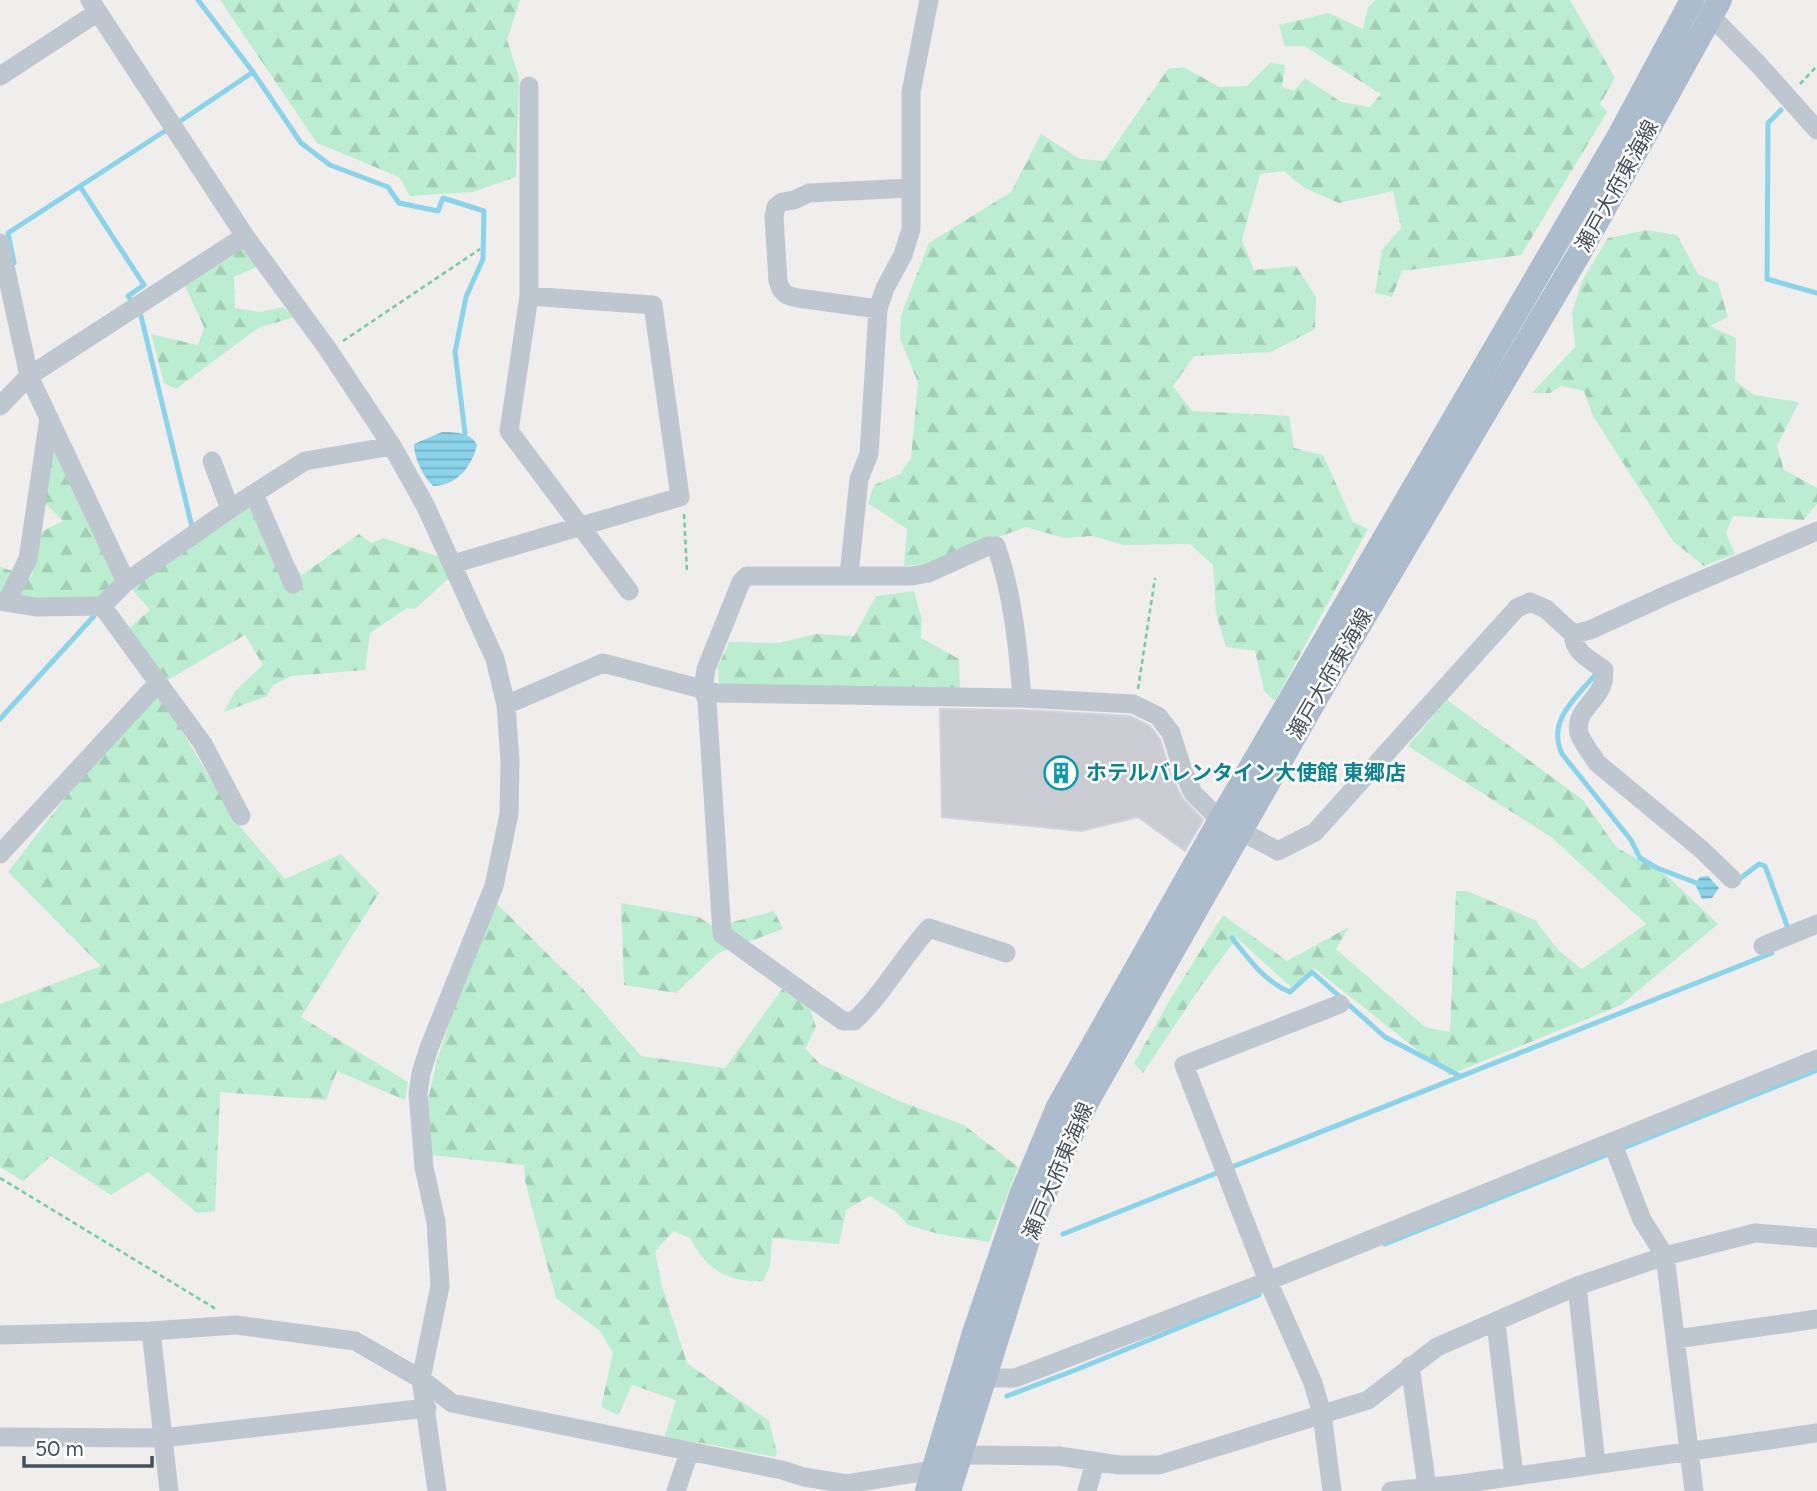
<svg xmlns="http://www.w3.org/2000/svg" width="1817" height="1491" font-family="Figtree,'Noto Sans JP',sans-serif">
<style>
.forest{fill:url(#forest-firs)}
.water{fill:url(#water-rules)}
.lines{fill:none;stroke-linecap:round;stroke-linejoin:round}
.stream{stroke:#8ad3e9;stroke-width:5}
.building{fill:#caccd2;stroke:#d1d3d9;stroke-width:2}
.path{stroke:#75caa2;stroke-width:2.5;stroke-dasharray:5 3.5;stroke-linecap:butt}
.minor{stroke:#bec7cf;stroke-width:19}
.major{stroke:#adbccc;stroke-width:24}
.labels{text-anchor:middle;stroke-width:5;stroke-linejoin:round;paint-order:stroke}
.street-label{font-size:21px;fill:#46505a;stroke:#fff}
.culture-label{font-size:21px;font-weight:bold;fill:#0d838f;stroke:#fff;text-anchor:start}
</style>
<defs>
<pattern id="forest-firs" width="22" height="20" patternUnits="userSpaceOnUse" patternTransform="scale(1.75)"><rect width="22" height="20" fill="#bcedd0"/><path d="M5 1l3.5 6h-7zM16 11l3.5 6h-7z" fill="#a3cdb5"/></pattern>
<pattern id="water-rules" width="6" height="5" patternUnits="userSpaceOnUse" patternTransform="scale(1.75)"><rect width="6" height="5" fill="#8ad3e9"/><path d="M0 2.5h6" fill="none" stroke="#73aec0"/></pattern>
</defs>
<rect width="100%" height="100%" fill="#f0eded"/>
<!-- forest -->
<path class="forest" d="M220 0H520L507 40 519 77 516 177 473 192 410 196 399 177 317 143Z
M1376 0H1570L1615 78 1600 104 1607 112 1521 255 1402 271 1392 297 1375 293 1382 250 1401 228 1393 191 1339 203 1303 187 1284 171 1260 174 1242 240 1254 270 1296 266 1316 297 1315 329 1271 352 1194 356 1173 386 1192 411 1289 416 1294 448 1323 455 1353 522 1368 529 1275 701 1264 691 1255 651 1226 647 1216 613 1213 565 1190 544 1123 545 1092 536 1064 538 1026 527 927 564 904 566 907 529 868 503 874 485 900 474 911 458 918 382 900 339 901 315 929 243 1011 192 1041 134 1080 159 1104 161 1168 69 1184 67 1219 87 1247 86 1270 63 1285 65 1282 87 1294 91 1305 78 1341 102 1370 107 1381 94 1304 46H1285L1279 25 1329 13 1363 29 1368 7Z
M1647 230 1677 235 1698 274 1718 283 1728 317 1710 326 1736 338 1735 381 1754 395 1799 402 1777 446 1784 470 1817 488V504L1804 520 1733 516 1726 533 1735 554 1704 566 1673 541 1593 416 1584 391 1561 386 1550 393H1532L1575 347 1572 313 1582 281 1608 238Z
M243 247 259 266 234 277 235 308 261 312 283 307 295 317 258 328 176 389 164 383 151 334 198 345 204 327 184 284Z
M52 435 119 582 97 601 0 596V567L32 577 39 533 63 521 42 500Z
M253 505 302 575 359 534 371 543 383 538 443 558 451 576 415 609 407 608 370 633 365 670 291 676 273 685 267 696 224 712 235 691 263 665 245 635 166 681 128 629 150 610 130 587Z
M914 591 922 620 921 638 959 659 960 691 719 684 718 667 729 642 779 643 816 634 854 636 876 596Z
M152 698 163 699 236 822 285 879 341 854 379 893 301 1017 408 1082 405 1100 337 1071 326 1100 220 1092 215 1211 197 1213 148 1172 111 1195 51 1156 23 1181 0 1167V1004L101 966 8 872 94 760Z
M1447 700 1583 800 1616 847 1667 876 1718 924 1621 1005 1449 1075 1314 968 1291 987 1237 938 1201 986 1143 1073 1134 1063 1171 998 1223 915 1287 961 1349 927 1336 949 1425 1027 1450 1032 1456 891H1467L1535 920 1559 951 1582 969 1646 924 1551 837 1408 746Z
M496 903 583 989 641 1056 725 1068 783 988 808 1002 816 1027 805 1048 820 1064 899 1101 964 1125 1018 1167 989 1242 939 1234 908 1225 896 1212 870 1196 846 1210 839 1244 772 1238 770 1266 763 1281C728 1283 706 1269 690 1238L673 1231 655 1252 662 1286 687 1363 769 1421 777 1453 775 1457 702 1443 664 1439 676 1400 632 1385 618 1415 601 1407 613 1353 600 1331 556 1298 525 1181 524 1165 430 1155 426 1108 437 1060 462 987Z
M621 903 699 917 714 927 774 911 783 929 718 953 676 993 624 985Z"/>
<!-- water -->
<path class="water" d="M442 432C454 432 471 432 477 445 472 466 457 486 433 486 423 476 414 459 414 444Z
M1708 876 1719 888 1712 898 1702 899 1695 884 1700 877Z"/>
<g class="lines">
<!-- stream -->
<path class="stream" d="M198 0 253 72 301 143 330 165 388 187 399 203 438 211 443 198 484 211 483 259 466 297 455 352 465 433
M1781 110 1768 123 1767 279 1817 293
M176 124 253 72
M81 188 144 285 128 296 140 312 192 527
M14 263 8 233 168 129
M1594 676C1574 700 1547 721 1562 754L1631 840 1640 858 1657 868 1702 885
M0 719 94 616
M1738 880 1759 864 1765 866 1789 931
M1232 938C1248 958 1265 982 1290 992L1312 972 1385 1037 1460 1076
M1063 1234 1772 953
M1385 1244 1817 1070
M1007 1396 1078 1369 1259 1295"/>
</g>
<!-- building -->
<path class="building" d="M940 709 1022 710 1130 716 1150 726 1160 739 1171 775 1182 798 1203 820 1185 851 1138 817 1081 831 942 817Z"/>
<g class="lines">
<!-- path -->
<path class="path" d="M1800 84 1817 66
M343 341 480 249
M684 514 687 572
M1138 689 1155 578
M0 1178 216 1309"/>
<!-- minor -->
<path class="minor" d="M90 0 245 236 327 348 392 446 426 507 495 659 506 705 510 761 509 814 494 886 429 1048 421 1073 418 1094 424 1167 436 1222 440 1286 421 1379 437 1491
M1703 8 1758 64 1817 130
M0 76 98 12
M529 86V296L509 431 629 591
M0 243 29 376 126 582
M878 309 798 298C786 296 781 293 778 281L774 216 776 207 782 202 794 200 809 193 911 188
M0 406 29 376 245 236
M212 461 230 509
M254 494 293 584
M453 564 680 497 653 305 529 296
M849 575 859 479 869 454 878 309 885 288 903 255 911 229V92L929 0
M0 601 36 607 102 606 126 582 230 509 305 461 392 446
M7 601 28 559 49 418
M102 606 203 744 241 816
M1573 634C1574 653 1590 659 1604 670 1603 674 1604 678 1603 682 1599 700 1574 711 1579 733 1582 743 1592 754 1597 763L1701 849 1732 879
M506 705 603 663 717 693 1022 698 1133 704 1158 716 1171 733 1183 771 1193 793 1220 820 1278 851 1315 832 1517 608 1530 602 1546 609 1573 634 1590 630 1669 594 1817 531
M0 854 158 683
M1763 946 1817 924
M1006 953 929 928C902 958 883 994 854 1021H843L722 934 707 701 703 690 706 669 741 582 747 576H912L928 573 988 546H996C1013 594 1018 647 1022 698
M1612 1142 1642 1220 1665 1256 1694 1491
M1577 1286 1596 1464
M1496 1323 1514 1476
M151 1331 169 1491
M0 1335 151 1331 236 1325 355 1341 421 1379 452 1403 782 1470 804 1477 847 1484 933 1470
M1676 1339 1817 1319
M1410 1366 1427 1487
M984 1378H1015L1268 1281 1817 1059
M0 1437 162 1438 427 1408
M961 1455 1059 1456 1119 1465H1159L1368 1400 1437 1347 1577 1286 1665 1256 1755 1233 1817 1238
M676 1491 689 1453
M1087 1491 1095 1462
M1332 1491 1322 1414 1313 1383 1268 1281 1184 1065 1340 1004
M1391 1491 1461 1484 1817 1433"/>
<!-- major -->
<path class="major" d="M927 1491 974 1333 1021 1195 1058 1107 1220 820 1620 134 1692 0
M949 1491 1039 1205 1087 1102 1318 695 1579 254 1720 0"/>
</g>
<!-- icons -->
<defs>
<symbol id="building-ring" viewBox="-11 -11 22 22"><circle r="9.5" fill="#fff" stroke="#0f9aa8" stroke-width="1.5"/><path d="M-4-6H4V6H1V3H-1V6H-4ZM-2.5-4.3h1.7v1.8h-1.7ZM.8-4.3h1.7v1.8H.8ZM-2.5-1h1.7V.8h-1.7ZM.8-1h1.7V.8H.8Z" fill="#0f9aa8"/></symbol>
</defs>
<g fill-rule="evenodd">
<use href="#building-ring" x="1042" y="754" width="38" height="38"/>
</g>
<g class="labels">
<!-- street labels -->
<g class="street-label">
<text transform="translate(1617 186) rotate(-61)" y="7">瀬戸大府東海線</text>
<text transform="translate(1330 674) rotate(-60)" y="7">瀬戸大府東海線</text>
<text transform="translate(1058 1171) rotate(-67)" y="7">瀬戸大府東海線</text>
</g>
<!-- culture labels -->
<g class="culture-label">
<text x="1086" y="780">ホテルバレンタイン大使館 東郷店</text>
</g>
</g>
<!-- scale -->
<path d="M24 1456v10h128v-10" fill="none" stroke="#46505a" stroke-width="3.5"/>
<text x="35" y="1456" font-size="21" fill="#46505a" stroke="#ffffff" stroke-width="5" paint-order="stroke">50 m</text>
</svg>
